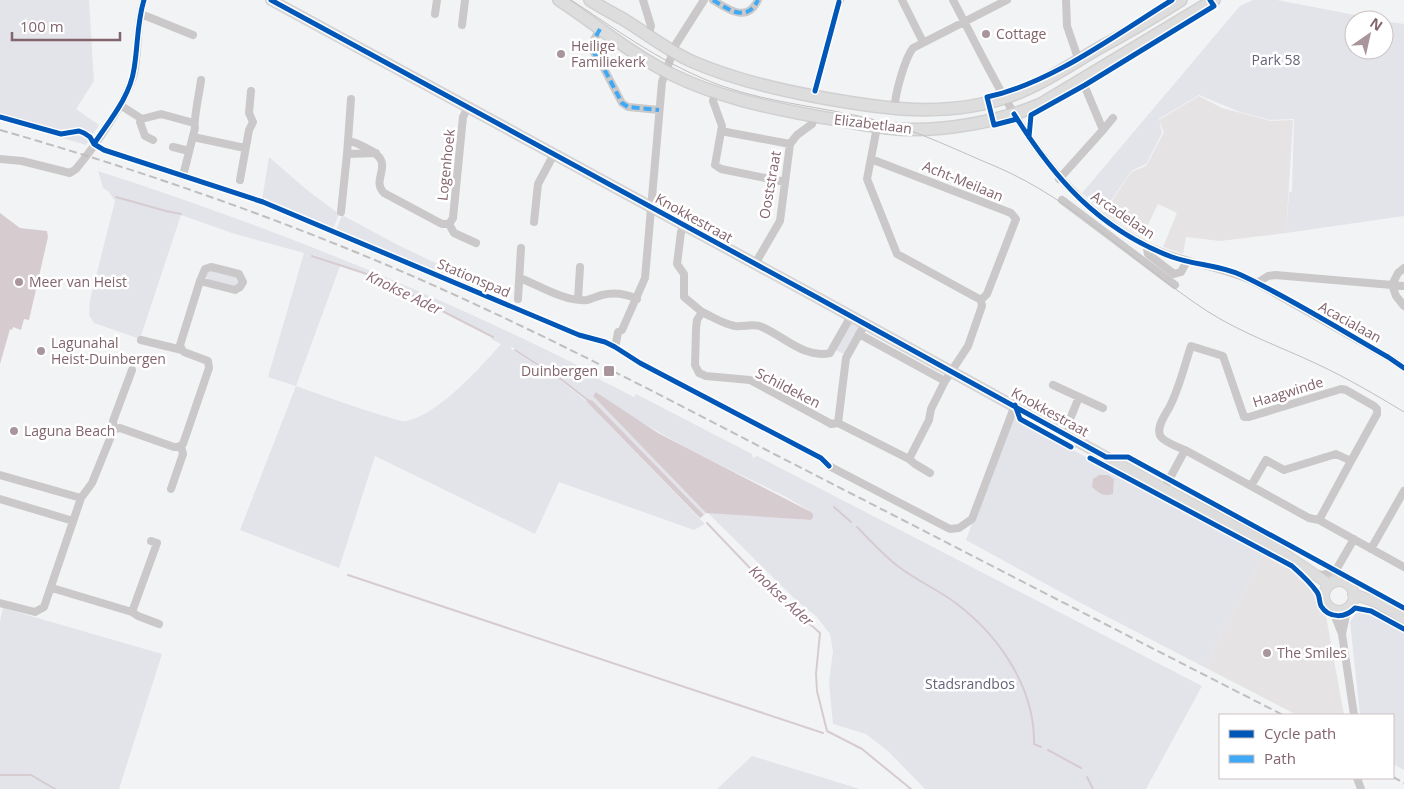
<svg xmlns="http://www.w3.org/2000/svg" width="1404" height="789" font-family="'Open Sans',sans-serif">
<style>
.built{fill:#e5e3e4}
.green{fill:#e3e4ea;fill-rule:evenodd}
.water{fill:#d6ccd0}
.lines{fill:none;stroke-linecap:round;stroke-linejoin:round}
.stream{stroke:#d6ccd0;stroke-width:2}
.secondary-casing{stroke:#d1cfd0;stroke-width:12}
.primary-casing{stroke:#d1d0d1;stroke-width:14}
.street{stroke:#cac8c9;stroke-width:8}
.secondary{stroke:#deddde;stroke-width:10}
.primary{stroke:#deddde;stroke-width:11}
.tram{stroke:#c1bebf;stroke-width:1}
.rail{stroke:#c1bebf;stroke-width:2;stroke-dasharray:8 4;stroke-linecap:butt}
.quiet{stroke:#3fa9f5;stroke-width:4;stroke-dasharray:8 4;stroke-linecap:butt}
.cycleway-casing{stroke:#fff;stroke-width:8}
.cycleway{stroke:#0057b8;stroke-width:5}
.poi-dot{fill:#a9969c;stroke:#fff;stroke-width:2}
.labels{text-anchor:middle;stroke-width:5;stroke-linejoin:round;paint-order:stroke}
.poi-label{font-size:14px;fill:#82646c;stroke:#fff;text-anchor:start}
.park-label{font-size:14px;fill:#656379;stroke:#fff}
.street-label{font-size:14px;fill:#82646c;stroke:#fff}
.water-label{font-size:15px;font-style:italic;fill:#8c6a78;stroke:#fff}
</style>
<rect width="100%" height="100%" fill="#f2f3f4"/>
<!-- built -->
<path class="built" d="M1199 96 1222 108 1271 121 1293 120 1286 233 1220 241 1186 237 1183 254 1163 247 1177 213 1158 204 1142 237 1104 213 1131 172 1146 166 1164 132 1159 120Z
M1264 553 1288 566 1300 576 1315 596 1319 609 1326 616 1344 715H1297L1204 667Z"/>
<!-- green -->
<path class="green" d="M0 0H89L94 81 76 109 99 125 86 145 25 127V125H13L0 121Z
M1253 0H1277L1381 20H1354V50H1384V21L1404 24V216L1286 233 1289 193 1292 191 1294 119 1270 120 1240 112 1199 95 1159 119 1162 133 1146 164 1131 171 1104 211 1082 193 1240 6Z
M269 157 307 190 339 214 333 229 262 200Z
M98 171C262 224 421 287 575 364L590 372 589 374 634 397 636 394 752 454 753 458 757 456 1202 686 1146 789H925L889 752 866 734 833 724 829 682 833 651 830 634 816 616 799 603 707 512 811 520 813 514C793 498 759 484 735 472 686 448 642 425 598 393L593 396 706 513 704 515 593 401 588 399 557 375 512 347 511 349 556 377 586 401 705 524 694 530 559 482 535 534 375 456 339 568 240 530 296 386 268 377 304 253 235 234 181 215 140 339 94 323 89 315 90 300 115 201 108 191 103 188ZM314 255 377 278 492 337 491 339 501 344C480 368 438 415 406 421 400 422 390 417 384 416 354 407 325 396 296 386L340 266 314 256Z
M342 215 398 245 488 288 487 295 336 230Z
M209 270 236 276 239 278V284L235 287 209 281 206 277V273Z
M851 321 859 325V328L844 354 835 350Z
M1012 417 1264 553 1204 667 1075 600 966 540Z
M3 608 162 654 119 789H0V621Z
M1359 611 1370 613 1404 631V770L1393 764V715H1360L1350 622 1355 614Z
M752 756 860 789H717Z"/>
<!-- water -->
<path class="water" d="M0 213 20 228 47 231 48 237 29 320 24 319 21 330 13 327 12 330 10 329 0 364Z
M596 392 658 433 811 512 813 514V517L811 520 706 513 593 396Z
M588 399 593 401 704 515 700 518 586 401Z
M1099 475H1108L1114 479 1113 494C1103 497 1099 493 1092 487L1093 479Z"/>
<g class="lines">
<!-- stream -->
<path class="stream" d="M116 197 166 211 181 214
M312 256 376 277 493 337
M515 350 562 380 589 401
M834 507 851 522
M707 523 768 587 820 633 816 674 817 691 827 731 862 749 911 789
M857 527C870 540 884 556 899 567 917 581 939 590 957 604 1000 637 1035 688 1034 744L1041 747
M348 575 823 733
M1048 750 1081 768
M0 775H31L55 789
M1087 777 1093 789"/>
<defs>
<path id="secondary" d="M271 0 818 298 1164 489 1277 549 1329 584
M1324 596a15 15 0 1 1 30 0a15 15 0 1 1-30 0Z
M1353 594 1376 602 1404 618"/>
<path id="primary" d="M559 0C597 25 632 55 673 75 718 97 766 107 814 116 842 120 869 127 897 129 942 132 999 122 1041 104L1214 0
M590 0C601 7 612 13 623 19 646 33 667 50 691 61 732 79 774 89 818 97 883 109 949 119 1013 95 1044 83 1070 65 1099 48 1127 33 1154 17 1181 0"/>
</defs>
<!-- secondary casing -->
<use href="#secondary" class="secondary-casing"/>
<!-- primary casing -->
<use href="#primary" class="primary-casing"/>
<!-- street -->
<path class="street" d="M643 0 651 26 648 36
M713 0C729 10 747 23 758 0
M902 0 923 42
M953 0C1002 94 1048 199 1150 247 1184 264 1223 266 1257 283L1388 357 1404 368
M1066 0 1067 26 1079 61
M839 2 840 0
M141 14 193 35
M435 14 437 0
M462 25 465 0
M600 29 590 47 601 63 622 103 628 107 659 110
M715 92 713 101 722 126 715 165 721 169 785 182
M120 105 142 119 140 122 145 136 153 140
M895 109C894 96 905 58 913 48L1007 0
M142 119 161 114 194 123
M877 127 867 179 897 254 981 300
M1103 130 1113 118
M721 131 790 144
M193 137 245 148
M348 141 351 99
M173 147 189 151
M376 153 347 154 348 141C354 141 360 145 366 148 399 163 369 178 384 193L442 224H449L453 218 463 117 468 107
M0 159 22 161 70 173 76 169C95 146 127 101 134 73 139 49 136 24 144 0
M871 159 1011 213 1016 219 987 294 981 300 982 306 968 346 945 381 931 409 929 420 909 459
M183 176 195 128C193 121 200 90 201 80
M1059 179 1103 130 1082 80
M240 180 249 130 253 122 249 113 251 91
M1062 200 1175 285
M341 212 347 154
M534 222 538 184 554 154
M449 224 454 233 476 243
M684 226 681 232 677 264 684 274V297L702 312 697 320 696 329 695 365 699 373 706 376 750 380 824 420 831 424 838 423
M1148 246 1147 249 1148 254 1174 274 1181 272 1187 261
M755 264 780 221 790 144 797 135 812 124 815 116
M520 278C540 286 565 302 587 300 592 299 598 296 602 295 614 292 626 294 637 299
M1257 283 1268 276 1275 275 1404 286
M1392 285 1396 296 1404 306
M1392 285 1398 273 1404 268
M518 299 521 248
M578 299 580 267
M702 312C713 317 723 324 735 326 744 327 754 323 762 327 785 337 805 359 830 353L851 316
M865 324 846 358 838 423 909 459 915 464 930 473
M859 334 945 381
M141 340 182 350
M616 343 618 332 622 330 645 278 662 82 676 44 704 0
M1053 385 1103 408
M114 429 113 421 132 370
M1064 434 1079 397
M829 466 950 529 959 528 972 519 1015 405
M0 475 81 498
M1251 486 1309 518 1319 520 1351 461
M171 489 183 454 181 446
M1164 489 1185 450C1178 447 1166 443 1161 437 1155 429 1165 415 1169 408 1179 389 1184 367 1191 346L1223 356 1244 417H1249L1341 389 1346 390 1374 406 1377 409V414L1351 461 1336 454 1284 470 1266 460 1251 486 1185 450
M0 499 73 521
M1319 520 1404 567
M1371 549 1404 491
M1336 570 1342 581
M1315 574 1323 575 1336 570 1354 539
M52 588 132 612 157 543 151 541
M0 603 35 612 44 607 81 498 92 483 114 429 120 428 174 447H178L183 444 209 368 208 361 184 352 182 350 180 345 200 281 235 290 240 287 243 282 239 274 211 267 205 269 200 281
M1332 609 1342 634 1354 715
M132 612 138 616 159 624
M1342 634 1346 615 1349 607
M1357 778 1361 789"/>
<!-- secondary -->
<use href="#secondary" class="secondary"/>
<!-- primary -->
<use href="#primary" class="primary"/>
<!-- tram -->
<path class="tram" d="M571 0C620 32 666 66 722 86 773 104 827 107 879 121 919 131 958 151 997 167 1076 201 1135 264 1207 311 1241 333 1281 347 1317 364 1347 378 1376 395 1404 412"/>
<!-- rail -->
<path class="rail" d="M0 130C130 167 258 211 382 263 517 320 647 388 778 456 946 542 1114 629 1283 715
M1393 777 1404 783"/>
<!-- quiet -->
<path class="quiet" d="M713 0C729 10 747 23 758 0
M600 29 590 47 601 63 622 103 628 107 659 110"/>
<defs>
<path id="cycleway" d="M271 0 818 298 1106 457H1128L1404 608
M815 91 839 2
M1014 114C1054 178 1098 229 1172 257 1194 265 1220 265 1241 275 1292 299 1339 329 1388 357L1404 368
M0 117 61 134 79 131 84 133 90 137 94 144
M1017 119 994 125 987 97C1052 83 1115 35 1172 0
M1029 137 1031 115 1085 85 1214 6 1210 0
M94 144 104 150 263 202 579 335 605 342 615 347 640 363 821 458 829 466
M94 144C109 121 130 97 134 69 138 46 137 22 144 0
M1015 405 1020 419 1071 447
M1090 458 1292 566C1301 574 1310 582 1317 592 1320 596 1319 602 1321 606 1329 619 1346 618 1355 608L1371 611 1404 629"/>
</defs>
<!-- cycleway casing -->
<use href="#cycleway" class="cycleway-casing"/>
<!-- cycleway -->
<use href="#cycleway" class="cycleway"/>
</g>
<!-- markers -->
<g class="poi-dot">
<circle cx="986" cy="34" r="5"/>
<circle cx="561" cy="54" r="5"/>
<circle cx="19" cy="282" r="5"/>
<circle cx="41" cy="351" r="5"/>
<rect x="603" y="365" width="12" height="12" rx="2.5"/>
<circle cx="14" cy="431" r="5"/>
<circle cx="1267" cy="653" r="5"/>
</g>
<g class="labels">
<!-- poi labels -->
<g class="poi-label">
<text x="996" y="39">Cottage</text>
<text x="571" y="51">Heilige<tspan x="571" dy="16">Familiekerk</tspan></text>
<text x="29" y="287">Meer van Heist</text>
<text x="51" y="348">Lagunahal<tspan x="51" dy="16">Heist-Duinbergen</tspan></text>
<text x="598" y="376" text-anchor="end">Duinbergen</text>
<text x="24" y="436">Laguna Beach</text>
<text x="1277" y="658">The Smiles</text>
</g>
<!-- park labels -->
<g class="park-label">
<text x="1276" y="65">Park 58</text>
<text x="970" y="689">Stadsrandbos</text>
</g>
<!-- street labels -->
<g class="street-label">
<text transform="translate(873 124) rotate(7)" y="5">Elizabetlaan</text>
<text transform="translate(446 165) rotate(-84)" y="5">Logenhoek</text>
<text transform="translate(963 181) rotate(22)" y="5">Acht-Meilaan</text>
<text transform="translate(770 185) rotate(-80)" y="5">Ooststraat</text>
<text transform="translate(1123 215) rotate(34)" y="5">Arcadelaan</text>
<text transform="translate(694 218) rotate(29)" y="5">Knokkestraat</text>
<text transform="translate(474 278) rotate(23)" y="5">Stationspad</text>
<text transform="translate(1350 322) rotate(29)" y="5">Acacialaan</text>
<text transform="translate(788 388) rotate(27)" y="5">Schildeken</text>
<text transform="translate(1288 392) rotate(-17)" y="5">Haagwinde</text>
<text transform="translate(1050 412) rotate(29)" y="5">Knokkestraat</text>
</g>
<!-- water labels -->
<g class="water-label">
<text transform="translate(404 293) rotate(26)" y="5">Knokse Ader</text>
<text transform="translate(781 596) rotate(43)" y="5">Knokse Ader</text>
</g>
</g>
<!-- legend -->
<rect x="1219" y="714" width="175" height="65" fill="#ffffff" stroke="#cdc1c4"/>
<rect x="1229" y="730" width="25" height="8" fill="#0057b8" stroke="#cdc1c4"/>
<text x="1264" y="739" font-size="15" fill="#82646c">Cycle path</text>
<rect x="1229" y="755" width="25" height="8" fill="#3fa9f5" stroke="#cdc1c4"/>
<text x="1264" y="764" font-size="15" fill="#82646c">Path</text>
<!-- north arrow -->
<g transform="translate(1369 35) rotate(34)"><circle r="24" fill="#ffffff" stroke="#cdc1c4"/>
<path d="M0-4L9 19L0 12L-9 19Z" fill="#a9969c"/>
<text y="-8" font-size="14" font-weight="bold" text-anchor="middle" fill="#82646c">N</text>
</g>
<!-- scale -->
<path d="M12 32v8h108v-8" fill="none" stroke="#82646c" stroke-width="2.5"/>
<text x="20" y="32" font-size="15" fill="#82646c" stroke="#ffffff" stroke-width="4" paint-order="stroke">100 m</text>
</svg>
